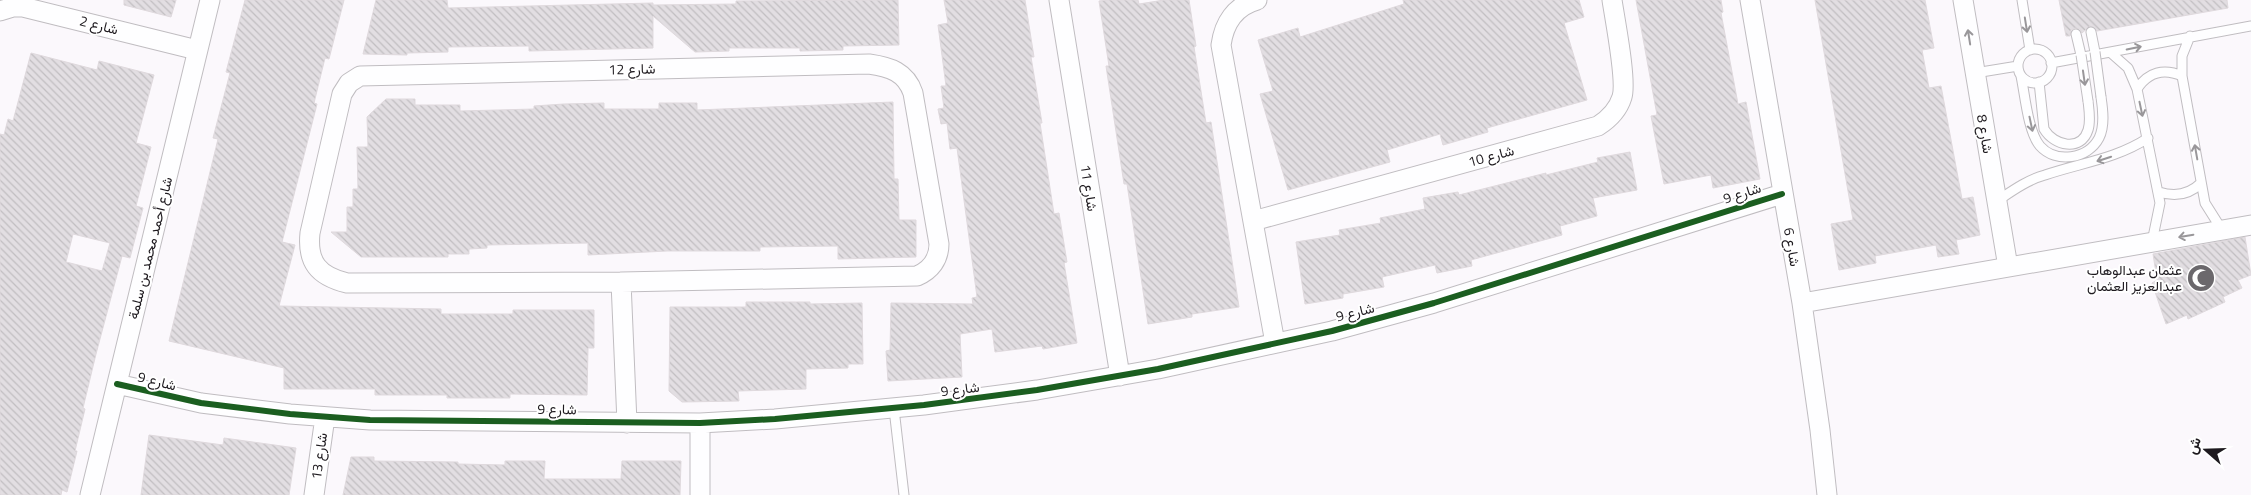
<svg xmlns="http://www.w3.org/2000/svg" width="2251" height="495" font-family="'Titillium Web',Vazirmatn,sans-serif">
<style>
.building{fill:url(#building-back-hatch);stroke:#dfd9dd;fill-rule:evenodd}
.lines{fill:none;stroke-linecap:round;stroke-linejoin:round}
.lane-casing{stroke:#c0bdc1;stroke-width:11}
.street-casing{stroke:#c0bdc1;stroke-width:21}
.lane{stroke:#fefeff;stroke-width:9}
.street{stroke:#fefeff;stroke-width:19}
.lane-bridge-casing{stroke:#c0bdc1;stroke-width:11;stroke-linecap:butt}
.lane-bridge{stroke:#fefeff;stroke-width:9}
.cycleway-casing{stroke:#fff;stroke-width:9}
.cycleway{stroke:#1b5e20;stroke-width:6}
.oneway{stroke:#99979a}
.labels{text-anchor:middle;stroke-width:4;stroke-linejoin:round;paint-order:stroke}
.street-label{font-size:14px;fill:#1e1a1f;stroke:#fff}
.poi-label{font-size:14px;fill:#1e1a1f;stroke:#fff;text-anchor:end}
</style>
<defs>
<pattern id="building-back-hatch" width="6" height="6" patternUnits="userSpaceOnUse" patternTransform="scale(1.25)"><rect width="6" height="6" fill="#e2dee2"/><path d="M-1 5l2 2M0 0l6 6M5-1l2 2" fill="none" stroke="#c1bec1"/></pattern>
</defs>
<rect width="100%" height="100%" fill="#fbf8fc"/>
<!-- building -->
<path class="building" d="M124 0H176L171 17 124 5Z
M245 0H344L329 59 325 58 314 103 317 104 282 242 295 245 279 306 441 309V314H513V310H594V348H588L587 395 510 394V398H447V395H375V389H284V368L169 341 218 139 213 138 230 73 226 72Z
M376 0H447L448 8 653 3V5L736 4V1L898 0 899 45 843 46V50L800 51V48H729V51L695 52 653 16V48L529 51V46L448 47V52L407 53V55L363 54Z
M944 0H1025L1034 57H1031L1042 123H1040L1054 214 1059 213 1067 262 1064 263 1077 343 1043 349 1042 346 995 352 992 329 960 334 962 377 888 381 886 351 890 350 891 303 973 304 972 298 977 297 957 148 950 149 947 123 941 124 938 109 944 108 941 86H946L938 25 948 23Z
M1108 0H1138L1139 4 1164 0H1189L1196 46 1194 47 1206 123 1211 122 1239 307 1192 314V317L1148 324 1127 184H1124L1106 66H1109L1099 1Z
M1403 0H1579L1584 17 1564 23 1587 100 1487 128 1488 132 1443 145 1440 134 1387 150 1390 162 1288 190 1260 94 1273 91 1258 40 1298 28 1300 37 1404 4Z
M1636 0H1721L1723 12 1721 13 1738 104 1746 102 1760 179 1713 188 1711 175 1664 184 1651 116 1657 115Z
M1815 0H1925L1934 48 1922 50 1929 88 1941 86 1962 199 1973 197 1980 235 1956 240 1959 254 1938 257 1936 245 1875 256 1876 263 1839 270 1831 224 1853 220Z
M2059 0H2227L2228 8 2097 31 2090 26 2082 33 2080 29 2075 28 2071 30 2070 36H2066Z
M31 53 97 70 99 61 154 75 136 143 151 147 136 206 143 208 130 258 122 256 96 354 83 408 85 409 75 451H77L67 492 62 490 61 495H0V134L4 135 8 119 13 121ZM73 234 110 243 102 271 66 262Z
M386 99H415V105H460V111L534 109V106L564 104 604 103V109H659V103H697V110L893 102 894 179H898L899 220H916V257L838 259V246L760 247V251H667L588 255V243L487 245V248L469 249V254H448V257H361L331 232H347V207H353V189H358L357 147H368L367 117Z
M1630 152 1637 190 1593 198 1597 216 1560 226 1562 235 1471 260 1472 266 1437 273 1435 265 1382 277 1384 287 1343 294V298L1305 304 1296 242 1340 235 1339 230 1381 223 1380 218 1425 209 1423 198 1458 192 1459 195 1546 173V175L1598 162 1597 158Z
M2245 237 2251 275 2238 280 2242 288 2223 297 2225 302 2188 319 2187 315 2166 324 2152 283 2157 280 2153 254Z
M746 302H810V304L862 303 863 364H848V368L806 369V389L738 391 739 401 682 402 669 391 670 307H746Z
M149 435 223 445 224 438 296 448 289 495H141Z
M351 457H374V461L458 462V464L505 465V461H545L544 479H621L622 461H681L680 495H343Z"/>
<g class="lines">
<defs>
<path id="lane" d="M2022 0 2030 50
M2091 32 2095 52
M2076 34 2081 55
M2190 36 2182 56V76L2205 203 2222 230
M2018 66a17 17 0 1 1 34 0a17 17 0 1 1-34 0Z
M2111 53 2128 68 2137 89 2160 203 2152 242
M2051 63 2251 26
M1975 73 2018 66
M2021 76C2025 95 2028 132 2040 146 2056 164 2088 159 2099 138 2105 126 2103 110 2101 97
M2039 82 2044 129C2054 146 2081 152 2088 130 2091 121 2089 110 2088 101
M2137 89C2148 72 2164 68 2182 76
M2159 192C2175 197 2189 195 2201 183
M1997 201C2012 191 2027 180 2045 175 2080 163 2116 159 2148 138
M894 409 904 495"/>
<path id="street" d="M1059 0 1120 376
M1257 0C1235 6 1224 23 1221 45L1275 343
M1750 0 1802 303 1820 430 1827 495
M1963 0 2008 267
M0 11 13 7H23L197 50
M869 64C890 67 906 72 913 93L939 244C939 259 931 270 917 276L621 282 347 283C318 276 307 262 310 233L342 94 349 83 360 76Z
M1253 221 1598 126C1609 119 1618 110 1622 97 1627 81 1615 20 1612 0
M621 282 627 423
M1802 303 2251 225
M117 384 201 403 290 414 370 420 700 423 775 419 924 405 1037 390 1158 369 1332 331 1434 303 1782 194
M700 423V495
M90 495 210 0
M314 495 325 417"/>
</defs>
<!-- lane casing -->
<use href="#lane" class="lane-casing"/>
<!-- street casing -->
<use href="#street" class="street-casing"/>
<!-- lane -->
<use href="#lane" class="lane"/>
<!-- street -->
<use href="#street" class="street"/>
<defs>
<path id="lane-bridge" d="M2095 52 2101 97
M2081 55 2088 101"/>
</defs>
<!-- lane-bridge casing -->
<use href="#lane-bridge" class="lane-bridge-casing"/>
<!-- lane-bridge -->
<use href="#lane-bridge" class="lane-bridge"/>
<defs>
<path id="cycleway" d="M117 384 201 403 290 414 370 420 700 423 775 419 924 405 1037 390 1158 369 1332 331 1434 303 1782 194"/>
</defs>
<!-- cycleway casing -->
<use href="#cycleway" class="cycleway-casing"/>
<!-- cycleway -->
<use href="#cycleway" class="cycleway"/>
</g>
<!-- one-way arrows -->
<defs><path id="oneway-shaft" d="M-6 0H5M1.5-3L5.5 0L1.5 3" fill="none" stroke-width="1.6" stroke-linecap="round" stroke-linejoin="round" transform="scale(1.25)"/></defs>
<g class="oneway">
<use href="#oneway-shaft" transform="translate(2026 25) rotate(81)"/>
<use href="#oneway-shaft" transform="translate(1969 37) rotate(-99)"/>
<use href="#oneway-shaft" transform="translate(2134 48) rotate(-12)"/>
<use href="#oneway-shaft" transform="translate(2084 78) rotate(82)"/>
<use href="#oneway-shaft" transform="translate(2141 109) rotate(78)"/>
<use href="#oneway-shaft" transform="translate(2031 124) rotate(78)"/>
<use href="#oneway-shaft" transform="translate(2196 152) rotate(-100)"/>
<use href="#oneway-shaft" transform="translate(2104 159) rotate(162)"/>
<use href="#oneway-shaft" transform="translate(2186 236) rotate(170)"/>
</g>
<!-- icons -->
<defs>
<symbol id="mosque-disc" viewBox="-11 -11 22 22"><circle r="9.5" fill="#6b686c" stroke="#fff"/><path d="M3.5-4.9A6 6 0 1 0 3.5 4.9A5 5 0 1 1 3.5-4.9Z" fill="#fff"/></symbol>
</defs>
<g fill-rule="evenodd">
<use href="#mosque-disc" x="2185" y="262" width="32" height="32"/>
</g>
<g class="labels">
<!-- street labels -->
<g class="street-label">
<text transform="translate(99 25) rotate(14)" y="5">شارع 2</text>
<text transform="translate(632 69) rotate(-1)" y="5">شارع 12</text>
<text transform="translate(1985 134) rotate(80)" y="5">شارع 8</text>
<text transform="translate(1491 156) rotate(-15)" y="5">شارع 10</text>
<text transform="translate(1089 188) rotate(81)" y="5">شارع 11</text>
<text transform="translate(1742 193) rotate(-18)" y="5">شارع 9</text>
<text transform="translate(1792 247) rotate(80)" y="5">شارع 6</text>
<text transform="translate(150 248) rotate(-76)" y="5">شارع أحمد محمد بن سلمة</text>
<text transform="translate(1355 312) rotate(-14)" y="5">شارع 9</text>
<text transform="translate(157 381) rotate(14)" y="5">شارع 9</text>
<text transform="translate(960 389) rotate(-7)" y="5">شارع 9</text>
<text transform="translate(557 409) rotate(1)" y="5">شارع 9</text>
<text transform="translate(319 456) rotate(-82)" y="5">شارع 13</text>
</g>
<!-- poi labels -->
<g class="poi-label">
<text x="2182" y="275">عثمان عبدالوهاب<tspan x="2182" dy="16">عبدالعزيز العثمان</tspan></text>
</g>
</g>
<!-- north arrow -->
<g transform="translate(2206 450) rotate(290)" stroke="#ffffff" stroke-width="4" paint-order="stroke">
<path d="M0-4L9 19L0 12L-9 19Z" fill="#1e1a1f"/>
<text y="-8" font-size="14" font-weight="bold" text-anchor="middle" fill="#1e1a1f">ش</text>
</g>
</svg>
